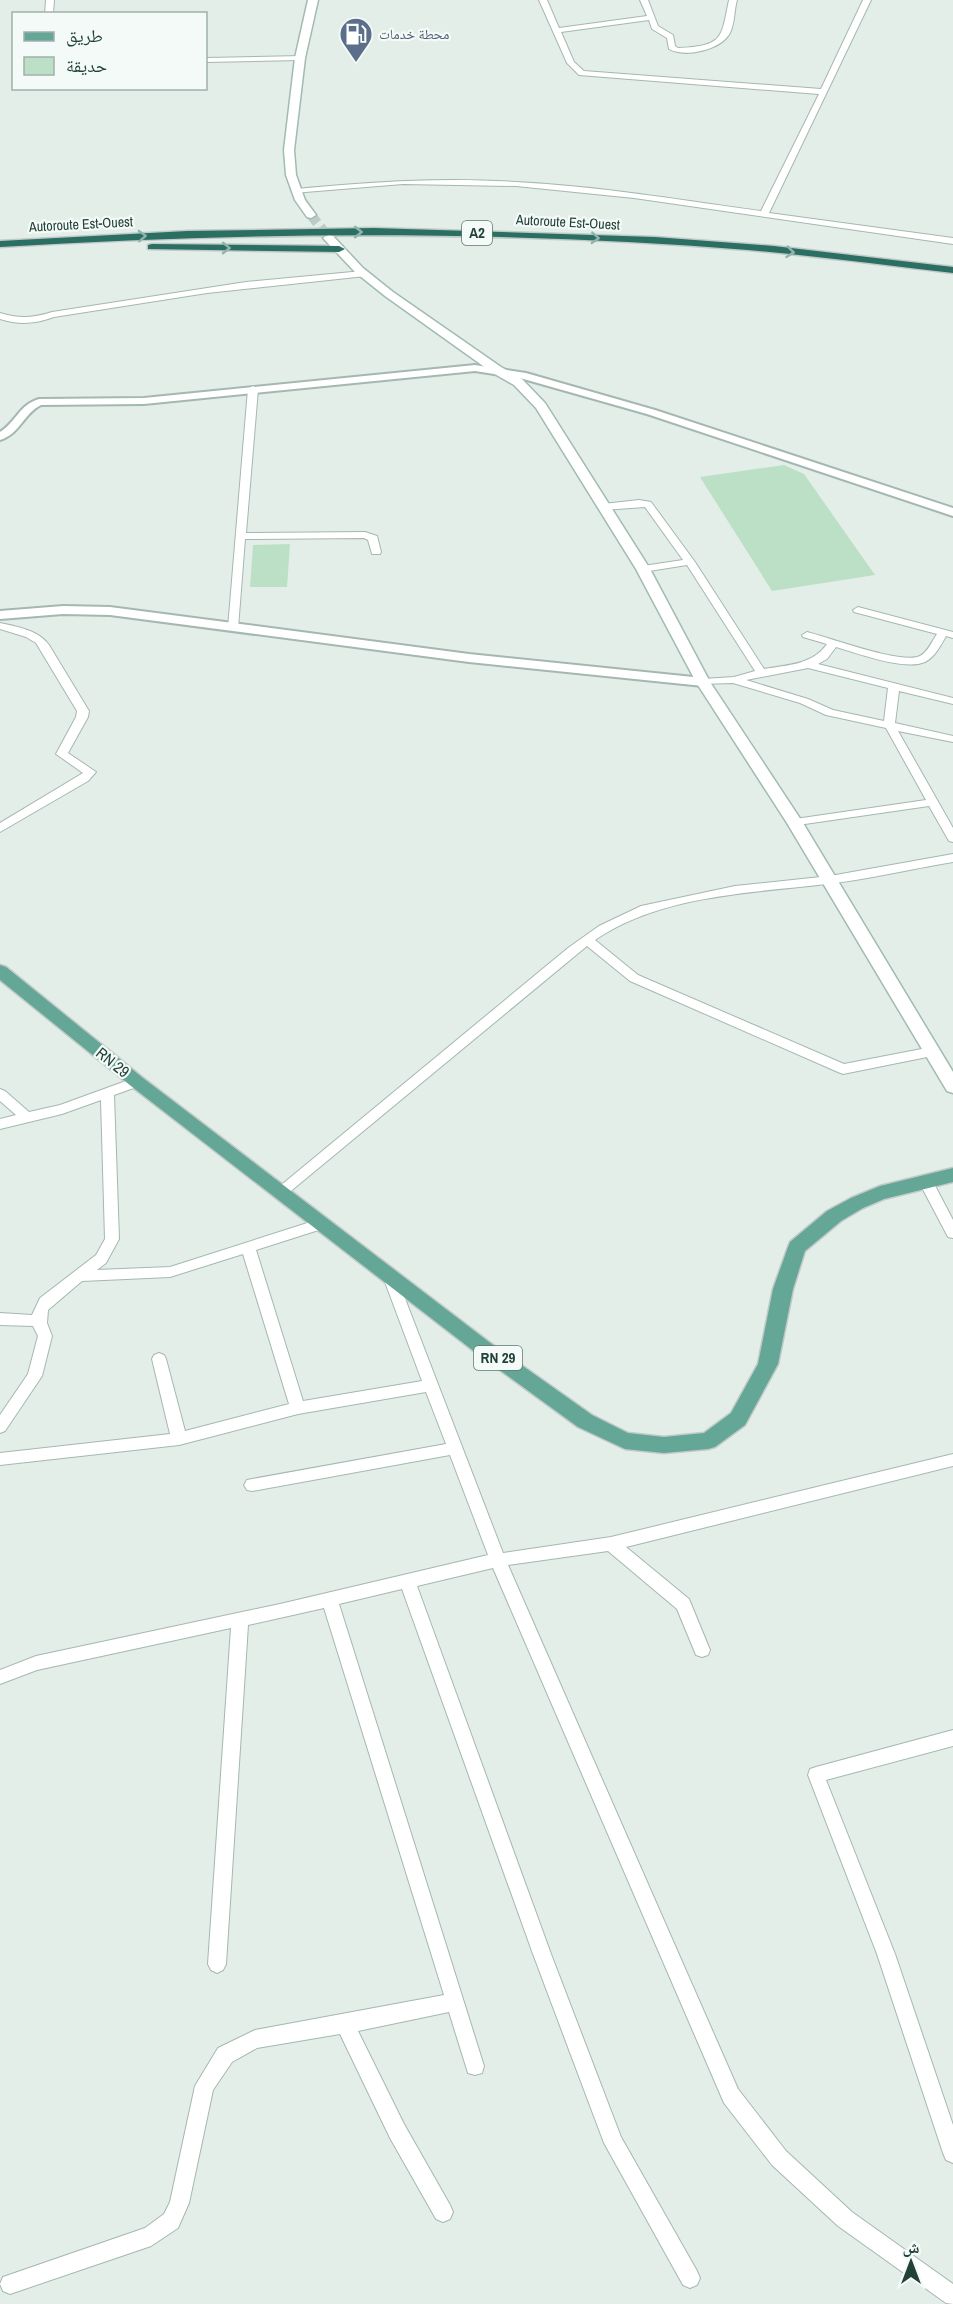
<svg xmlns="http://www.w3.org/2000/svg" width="953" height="2304" font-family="'Archivo Narrow','Noto Naskh Arabic',sans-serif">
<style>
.green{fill:#bbe0c5}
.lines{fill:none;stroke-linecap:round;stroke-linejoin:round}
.secondary-tunnel{stroke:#bccbc6;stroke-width:10;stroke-dasharray:10 5;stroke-linecap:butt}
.minor-casing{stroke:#a5b7b1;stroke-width:2}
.tertiary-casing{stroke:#a5b7b1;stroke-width:4}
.secondary-casing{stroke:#a1bbb2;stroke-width:3}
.primary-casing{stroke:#c1cac8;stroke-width:3}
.motorway-casing{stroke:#c1cac8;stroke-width:3}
.minor{fill:#fff;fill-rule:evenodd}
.tertiary{fill:#fff;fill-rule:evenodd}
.secondary{fill:#fff;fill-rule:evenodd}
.primary{fill:#65a796;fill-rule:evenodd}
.motorway{fill:#2b6f62;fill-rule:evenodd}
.oneway{stroke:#90b4ac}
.labels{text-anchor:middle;stroke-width:4.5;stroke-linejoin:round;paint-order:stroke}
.far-service-label{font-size:14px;fill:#4e5e75;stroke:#f4faf7;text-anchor:start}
.far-street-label{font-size:14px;fill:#214139;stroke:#f4faf7}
.shield{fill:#f4faf7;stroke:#607872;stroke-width:1.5}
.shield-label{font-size:15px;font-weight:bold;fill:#214139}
.street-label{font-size:16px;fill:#214139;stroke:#f4faf7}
</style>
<rect width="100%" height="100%" fill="#e3eee9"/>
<!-- green -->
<path class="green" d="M784 465 804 474 875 575 772 591 700 477Z
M290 544 287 587H250L253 545Z"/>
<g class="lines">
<!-- secondary-tunnel -->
<path class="secondary-tunnel" d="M311 215 329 238"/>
<defs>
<path id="minor" d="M46 0H54L53 14H45Z
M539 0H547L559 28 647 16 640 0H648L658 26 673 35 675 46 678 48C724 46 721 38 729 0H737C734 10 735 23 730 33 721 50 685 58 669 49L667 38 652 29 649 20 561 32 574 62 584 71 821 89 863 0H871L769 213 953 238V244L634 198 516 186 403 184 293 193 292 191 296 189C369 182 442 177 516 182 598 186 680 200 761 211L819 94 579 75 567 63Z
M303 56V60H300L206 62V58Z
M363 271 366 272V276L207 293 54 317C35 324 19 325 0 319V313C19 319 33 318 52 312L246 282Z
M253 386 258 389 246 533 365 532 377 536 381 552 380 554H372L368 540 364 538 245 539 238 628 233 631 228 628 248 389Z
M639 500 651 502 695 562 764 669C788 665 812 665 827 644L803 637 802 635 807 632C828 637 902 665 920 656 928 652 932 641 937 634L854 612 853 610 858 607 953 632V638L946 636C941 645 935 657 925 662 904 671 857 653 836 647L827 659 818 664 953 698V704L899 691 895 723 953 736V742L898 731 953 828V842L949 841 929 806 791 826 789 823 795 819 926 800 886 728 826 715 800 703 733 683 699 684V680L703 679 734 677 755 671 687 565 643 572 638 569 643 566 683 560 645 507 603 510 598 507 603 504ZM808 668 888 688 884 721 833 710 808 699 746 680Z
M0 623C18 627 38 630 49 645L89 711 88 717 68 753 96 772 88 781 0 832V823L83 773 56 754 76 717 77 711 36 643 26 637 0 629Z
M953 854V862C911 869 869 879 827 884 751 893 660 895 595 940L638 975 844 1064 932 1047 938 1052 937 1055 843 1074 838 1072 630 981 587 946 286 1195H276L274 1191 568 948 599 926 641 906 735 886 830 876Z
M137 1077 142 1079 144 1082 142 1085 114 1095 119 1239 106 1263 97 1270 170 1267 323 1218 328 1219 330 1223 328 1227 256 1250 303 1401 422 1381 382 1274 384 1270H394L503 1553 611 1537 953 1454V1466L626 1547 689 1599 710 1650 708 1655 702 1657 696 1655 677 1609 608 1551 508 1565 738 2089 786 2151 852 2212 953 2284V2304L946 2303 838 2226 772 2165 724 2103 493 1568 417 1586 551 1954 621 2137 697 2271 700 2278 697 2285 690 2288 683 2285 604 2143 533 1954 402 1589 339 1604 484 2066 482 2073 475 2075 468 2073 449 2012 358 2031 404 2124 450 2205 453 2212 450 2219 443 2222 436 2219 390 2138 340 2034 257 2048 232 2062 213 2090 189 2203 178 2228 151 2246 10 2294 3 2291 0 2284 3 2277 145 2228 164 2214 170 2202 195 2086 218 2048 255 2030 444 1995 324 1608 248 1625 226 1964 223 1970 217 1973 211 1970 208 1964 231 1628 37 1670 0 1684V1670L36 1656 280 1604 488 1555 450 1455 252 1491 247 1490 244 1485 247 1480 252 1479 446 1444 426 1392 298 1414 179 1445 0 1465V1453L170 1434 152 1359 154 1355 159 1353 164 1355 166 1359 185 1431 289 1404 243 1254 170 1277 82 1281 48 1310 47 1323 52 1336 42 1376 5 1431 0 1433V1415L28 1374 38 1336 33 1326 0 1325V1313L32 1315 40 1298 96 1255 105 1239 101 1100 62 1114 0 1129V1119L16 1115 0 1101V1089L5 1091 29 1112 60 1105Z
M926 1177 931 1178 953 1220V1238L948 1237 919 1182Z
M953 1730V1746L826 1780 895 1954 953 2125V2163L946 2160 943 2153 877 1954 808 1775 810 1769 816 1767Z"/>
<path id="tertiary" d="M475 365 526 373 655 410 953 508V516L647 414 520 378 475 371 144 404 41 405C24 413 20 434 0 440V432C17 421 19 405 39 399L144 398Z
M63 606 110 607 469 654 703 678 710 682 703 686 469 662 110 615 63 614 0 619V611Z"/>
<path id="secondary" d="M308 0H318L305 58 294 150 296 175 305 200 316 215 311 218 307 217 295 200 286 175 284 150 295 58Z
M329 235 333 236 363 268 393 292 501 367 522 379 545 403 650 569 710 682 803 823 953 1072V1093L947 1091 787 823 696 682 636 569 536 408 514 385 493 373 385 296 355 272 323 238Z"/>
<path id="primary" d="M0 965 6 967 143 1078 489 1342 592 1415 628 1433 664 1437 704 1433 731 1413 758 1364 773 1289 788 1247 790 1242 827 1211 851 1198 880 1186 953 1168V1182L884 1199 863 1208 841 1221 805 1251 793 1289 778 1364 745 1425 715 1447 708 1449 664 1453 625 1449 578 1427 475 1352 131 1086 0 980Z"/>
<path id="motorway" d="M374 228 655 237 774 246 953 267V273C885 265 816 256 748 250 499 230 249 232 0 247V241L187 231Z
M152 244 339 246 345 249 339 252 148 249V245Z"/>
</defs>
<!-- minor casing -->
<use href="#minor" class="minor-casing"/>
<!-- tertiary casing -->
<use href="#tertiary" class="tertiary-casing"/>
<!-- secondary casing -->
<use href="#secondary" class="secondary-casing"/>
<!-- primary casing -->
<use href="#primary" class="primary-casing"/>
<!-- motorway casing -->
<use href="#motorway" class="motorway-casing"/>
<!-- minor -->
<use href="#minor" class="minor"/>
<!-- tertiary -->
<use href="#tertiary" class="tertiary"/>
<!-- secondary -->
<use href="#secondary" class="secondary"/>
<!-- primary -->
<use href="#primary" class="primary"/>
<!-- motorway -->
<use href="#motorway" class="motorway"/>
</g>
<!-- one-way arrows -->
<defs><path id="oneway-chevron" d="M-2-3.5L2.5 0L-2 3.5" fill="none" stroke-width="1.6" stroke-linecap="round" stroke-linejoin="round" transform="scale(1.5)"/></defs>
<g class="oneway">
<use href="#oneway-chevron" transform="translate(358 232)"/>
<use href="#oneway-chevron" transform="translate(142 236) rotate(-2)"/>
<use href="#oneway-chevron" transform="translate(595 238) rotate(3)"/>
<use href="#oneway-chevron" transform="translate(226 248) rotate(1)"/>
<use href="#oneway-chevron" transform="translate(790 252) rotate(6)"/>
</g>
<!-- icons -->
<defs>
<symbol id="fuel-pin" viewBox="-11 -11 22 30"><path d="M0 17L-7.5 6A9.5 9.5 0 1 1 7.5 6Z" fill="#5c6f8a" stroke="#f4faf7"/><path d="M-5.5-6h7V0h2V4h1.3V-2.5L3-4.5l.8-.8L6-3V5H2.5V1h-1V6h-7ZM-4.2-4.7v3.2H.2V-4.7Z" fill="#fff"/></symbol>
</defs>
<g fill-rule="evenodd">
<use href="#fuel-pin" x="337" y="15" width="38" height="52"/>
</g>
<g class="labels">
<!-- far-service labels -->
<g class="far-service-label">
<text x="379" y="39">محطة خدمات</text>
</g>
<!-- far-street labels -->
<g class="far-street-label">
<text transform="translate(568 222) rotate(3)" y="5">Autoroute Est-Ouest</text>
<text transform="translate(81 224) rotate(-3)" y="5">Autoroute Est-Ouest</text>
</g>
<!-- shield labels -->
<g class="shield">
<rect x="462" y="221" width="30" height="24" rx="4.5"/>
<rect x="474" y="1346" width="48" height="24" rx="4.5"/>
</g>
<g class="shield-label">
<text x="477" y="238">A2</text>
<text x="498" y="1363">RN 29</text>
</g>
<!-- street labels -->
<g class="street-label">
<text transform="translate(113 1062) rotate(39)" y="6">RN 29</text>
</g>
</g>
<!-- legend -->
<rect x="12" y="12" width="195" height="78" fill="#f4faf7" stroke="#a0b0ab" stroke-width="1.5"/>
<rect x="24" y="32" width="30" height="9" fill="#65a796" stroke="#a0b0ab" stroke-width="1.5"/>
<text x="66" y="42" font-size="18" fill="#214139">طريق</text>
<rect x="24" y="57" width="30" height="18" fill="#bbe0c5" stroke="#a0b0ab" stroke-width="1.5"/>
<text x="66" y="72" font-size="18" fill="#214139">حديقة</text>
<!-- north arrow -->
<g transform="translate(911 2262)" stroke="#f4faf7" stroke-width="4.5" paint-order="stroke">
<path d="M0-4.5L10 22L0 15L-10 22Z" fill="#214139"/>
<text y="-9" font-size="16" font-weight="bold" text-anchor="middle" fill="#214139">ش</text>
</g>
</svg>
